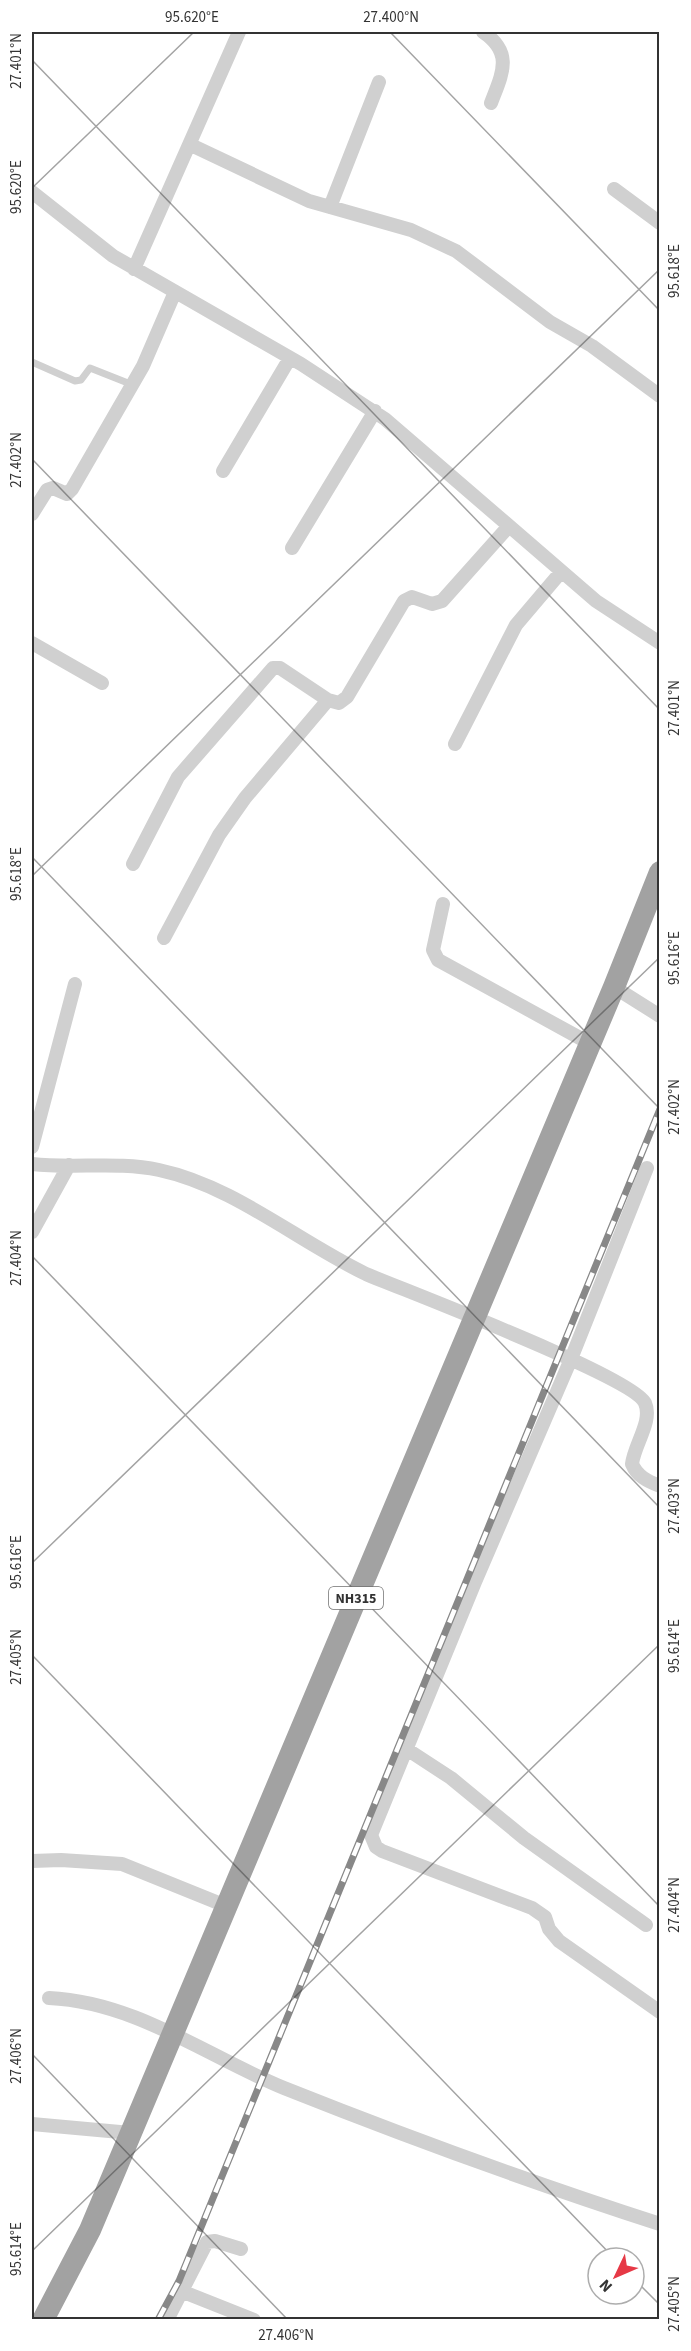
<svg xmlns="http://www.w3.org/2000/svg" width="691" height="2351" font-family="'Source Sans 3',sans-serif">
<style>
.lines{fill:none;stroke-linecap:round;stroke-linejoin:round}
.service{stroke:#d0d0d0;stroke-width:7}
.minor{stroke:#d0d0d0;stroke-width:14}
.trunk{stroke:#a2a2a2;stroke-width:22}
.rail-casing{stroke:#888;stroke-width:7}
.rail{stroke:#fff;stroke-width:4.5;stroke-dasharray:14;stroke-linecap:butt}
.ticks{fill:none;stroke:#333;stroke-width:1.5;stroke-opacity:0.45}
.labels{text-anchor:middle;stroke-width:6;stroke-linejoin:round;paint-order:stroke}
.shield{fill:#fff;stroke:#707070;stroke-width:1.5}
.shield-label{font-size:14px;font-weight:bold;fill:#333}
.neatline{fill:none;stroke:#333;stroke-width:2}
.ticks-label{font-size:15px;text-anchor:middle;fill:#333}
</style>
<rect width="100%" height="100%" fill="#fff"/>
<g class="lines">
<!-- service -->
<path class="service" d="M32 362 75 381 81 380 90 368 133 385"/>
<!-- minor -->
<path class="minor" d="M483 32C514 53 502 74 491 103
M191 145 309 201 411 230 456 251 550 322 592 346 660 396
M614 189 660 223
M32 192 113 256 301 364 385 419 596 601 660 643
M330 207 379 82
M134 269 239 32
M223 471 290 358
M32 514 47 490 53 488 67 494 72 489 143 366 175 292
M292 548 375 411
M32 643 102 683
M455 744 516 625 561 572
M133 864 178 777 273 668H280L328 700
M443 904 433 950 438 960 589 1043
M164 938 219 835 245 798 328 700 339 703 347 697 404 601 412 597 432 604 442 601 509 526
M614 987 660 1016
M32 1147 75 984
M32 1164C74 1169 117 1161 159 1170 234 1186 297 1241 366 1274 406 1291 634 1377 645 1403 653 1421 634 1445 632 1464 637 1476 647 1481 660 1486
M647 1168 571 1359 475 1582 371 1835 376 1847 382 1851 532 1908 545 1917 549 1929 559 1941 660 2012
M32 1232 69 1165
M405 1748 451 1778 524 1838 646 1925
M32 1861 61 1860 122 1864 226 1906
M49 1998C136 2002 206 2056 284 2088 407 2137 533 2183 660 2224
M32 2124 131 2133
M181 2291 254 2320
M167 2320 207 2242 215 2241 241 2249"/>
<!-- trunk -->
<path class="trunk" d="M43 2320 90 2230 133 2128 614 987 660 872"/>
<defs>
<path id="rail" d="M158 2320 179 2281 660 1109"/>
</defs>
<!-- rail casing -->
<use href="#rail" class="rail-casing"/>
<!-- rail -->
<use href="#rail" class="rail"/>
</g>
<!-- ticks -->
<path class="ticks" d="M390 32 660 311M32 60 660 710M32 188 194 32M32 459 660 1109M32 857 660 1508M32 876 660 269M32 1256 660 1907M32 1563 660 957M32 1655 614 2258M32 2054 288 2320M32 2251 660 1644M634 2279 660 2305"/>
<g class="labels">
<!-- shield labels -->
<rect class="shield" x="329" y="1587" width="54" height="22" rx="4.5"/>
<g class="shield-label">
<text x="356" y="1603">NH315</text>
</g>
</g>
<!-- border -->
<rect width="691" height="2351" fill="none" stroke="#ffffff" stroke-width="66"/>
<!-- north arrow -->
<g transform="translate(616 2276) rotate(226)"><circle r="28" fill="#ffffff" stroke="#adadad" stroke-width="1.5"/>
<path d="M0-4.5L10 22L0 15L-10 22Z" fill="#e63946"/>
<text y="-9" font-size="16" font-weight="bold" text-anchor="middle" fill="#333333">N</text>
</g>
<rect x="33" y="33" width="625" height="2285" class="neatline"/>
<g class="ticks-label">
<text x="192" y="22">95.620°E</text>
<text x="391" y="22">27.400°N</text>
<text transform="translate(16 61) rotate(-90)" y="5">27.401°N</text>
<text transform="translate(16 187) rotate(-90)" y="5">95.620°E</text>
<text transform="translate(674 271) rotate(-90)" y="5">95.618°E</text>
<text transform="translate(16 460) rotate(-90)" y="5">27.402°N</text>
<text transform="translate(674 708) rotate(-90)" y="5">27.401°N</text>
<text transform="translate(16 874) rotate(-90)" y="5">95.618°E</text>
<text transform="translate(674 958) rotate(-90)" y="5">95.616°E</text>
<text transform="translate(674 1107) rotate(-90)" y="5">27.402°N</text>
<text transform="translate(16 1258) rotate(-90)" y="5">27.404°N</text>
<text transform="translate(674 1506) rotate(-90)" y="5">27.403°N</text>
<text transform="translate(16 1562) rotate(-90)" y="5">95.616°E</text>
<text transform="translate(674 1646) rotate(-90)" y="5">95.614°E</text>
<text transform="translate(16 1657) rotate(-90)" y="5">27.405°N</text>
<text transform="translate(674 1905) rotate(-90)" y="5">27.404°N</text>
<text transform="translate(16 2056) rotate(-90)" y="5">27.406°N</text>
<text transform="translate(16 2249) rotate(-90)" y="5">95.614°E</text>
<text transform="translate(674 2304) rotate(-90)" y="5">27.405°N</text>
<text x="286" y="2340">27.406°N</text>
</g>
</svg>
